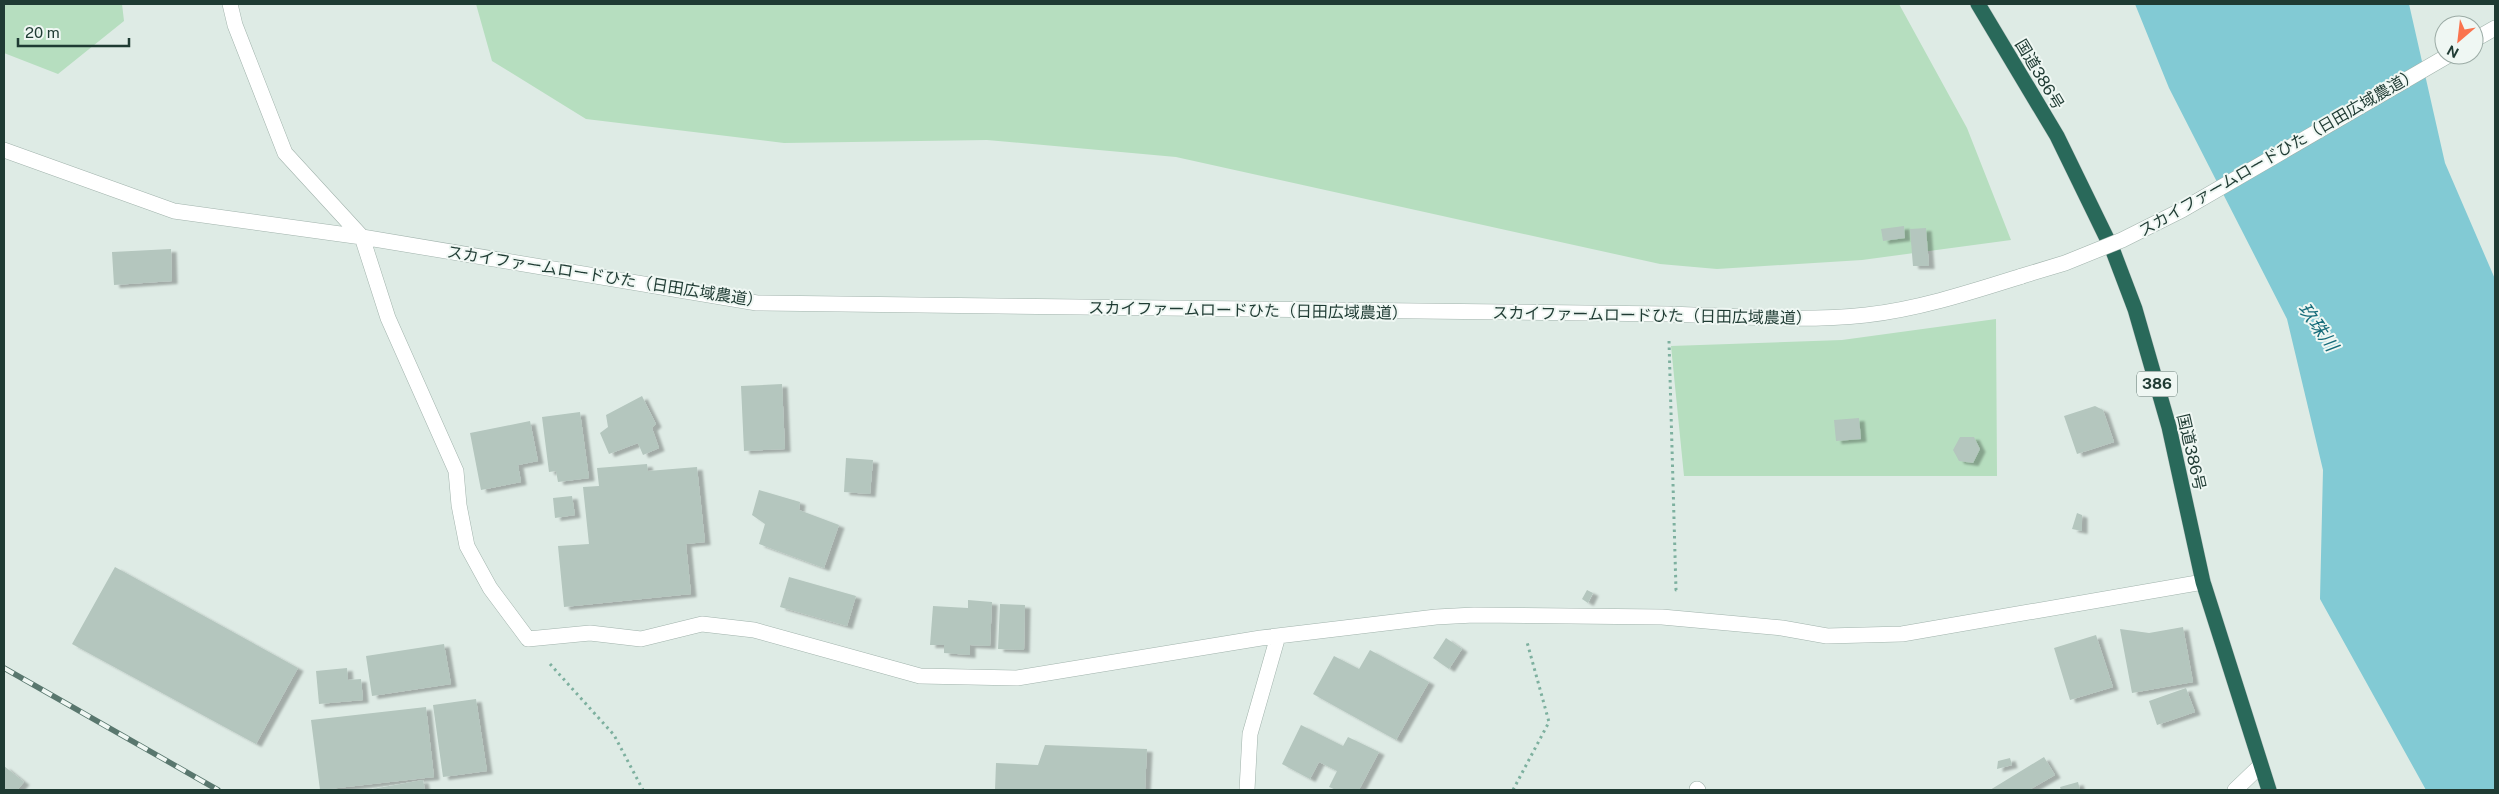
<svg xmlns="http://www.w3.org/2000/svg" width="2499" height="794" font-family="'Public Sans','Noto Sans JP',sans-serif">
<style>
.green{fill:#b6debf}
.water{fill:#82cad4}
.building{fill:#b4c6be;filter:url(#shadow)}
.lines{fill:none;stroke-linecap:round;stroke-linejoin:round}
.minor-casing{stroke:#a1b3ac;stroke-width:16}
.highway-casing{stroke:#c0c8c6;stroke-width:16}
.path{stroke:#7db09f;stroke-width:3;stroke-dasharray:2.5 4;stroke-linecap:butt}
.minor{stroke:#fff;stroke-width:15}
.highway{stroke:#29695a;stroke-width:15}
.rail-casing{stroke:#59776e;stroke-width:5.5}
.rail{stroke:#eff7f3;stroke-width:4;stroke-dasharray:11;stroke-linecap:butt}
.minor-bridge-casing{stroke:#a1b3ac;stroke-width:16;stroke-linecap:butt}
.minor-bridge{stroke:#fff;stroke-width:15}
.labels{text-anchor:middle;stroke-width:4;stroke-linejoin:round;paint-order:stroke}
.shield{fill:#eff7f3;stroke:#5d736d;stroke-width:1}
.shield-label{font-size:15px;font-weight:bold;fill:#1f3b33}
.street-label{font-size:16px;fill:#1f3b33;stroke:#eff7f3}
.water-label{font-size:18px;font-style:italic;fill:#166c7a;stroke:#eff7f3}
</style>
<defs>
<filter id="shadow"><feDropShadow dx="5.5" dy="3" stdDeviation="1" flood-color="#0004"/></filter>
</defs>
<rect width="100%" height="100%" fill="#deebe5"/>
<!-- green -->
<path class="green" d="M4 4H122L124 21 58 74 4 53Z
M476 4H1899L1967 128 2011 240 1862 260 1717 269 1660 264 1176 157 987 140 784 143 586 119 492 61Z
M1996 319 1997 476H1684L1671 346 1842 340Z"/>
<!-- water -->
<path class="water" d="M2135 4H2409L2445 163 2495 279V790H2426L2320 599 2323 470 2287 319 2169 88Z"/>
<!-- building -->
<path class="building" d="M1904 226 1905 238 1883 241 1881 229Z
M1926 228 1929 266H1913L1910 229Z
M171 249 172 281 114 285 112 252Z
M782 384 785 449 744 451 741 386Z
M642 396 656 424 652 428 659 448 643 455 638 443 609 454 600 433 608 427 606 415Z
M2095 406 2103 410 2114 442 2077 454 2064 416Z
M580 412 589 478 558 482 556 471 549 472 542 417Z
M1859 418 1861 439 1836 441 1834 420Z
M530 421 538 461 518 465 521 482 481 490 470 433Z
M1960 437H1974L1980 449 1973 463 1959 461 1953 450Z
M846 458 873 460 870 494 844 492Z
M647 464 648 471 697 467 705 542 686 544 691 594 564 607 558 546 589 544 583 487 599 486 597 468Z
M759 490 800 502 799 510 839 525 824 568 759 544 765 524 752 515Z
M572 496 575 515 555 518 553 498Z
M2077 513 2082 515V531L2072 529Z
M115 567 298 668 256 744 72 644Z
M789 577 856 596 847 626 780 607Z
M1587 590 1593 593 1588 603 1582 599Z
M968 600 992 602 990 646 970 645V655L944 653V645H930L933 606 968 608Z
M1000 604 1025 605 1024 650 998 649Z
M2183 627 2193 682 2132 693 2120 629 2149 633Z
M2096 635 2113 687 2070 700 2054 648Z
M1446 638 1462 649 1449 669 1433 658Z
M444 644 451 684 372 696 366 656Z
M1370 650 1429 682 1396 740 1313 694 1334 656 1359 669Z
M347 668 348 680 361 679 363 700 319 704 316 671Z
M2186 688 2195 712 2157 725 2149 701Z
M476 699 487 771 443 777 433 705Z
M426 707 434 777 320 790 311 720Z
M1301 725 1343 746 1348 737 1379 752 1359 790H1336L1329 787 1337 771 1319 762 1310 779 1282 764Z
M1045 745 1147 749 1145 790H995L996 763 1038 765Z
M2044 757 2055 775 2029 790H1990Z
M2010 758 2012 765 1997 769 1998 761Z
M4 766 24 782 18 789 20 790H4Z
M423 780 425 790H372V789Z
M2078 782 2080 790H2061L2060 787Z"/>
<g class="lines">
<defs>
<path id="minor" d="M230 4 235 25 285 153 362 237 388 318 456 471 459 505 467 546 490 588 528 639 590 633 641 639 702 624 754 630 920 676 1017 678 1261 638 1436 617 1474 615 1662 617 1782 628 1827 636 1902 634 2203 582
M2474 40 2495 28
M4 150 174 211 362 237 757 303 1668 314C1734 316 1801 322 1866 315 1919 309 1971 292 2022 276
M1697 789 1698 790
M1247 790 1250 734 1278 636
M2235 790 2260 766"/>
<path id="highway" d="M1978 4 2057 136 2113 251 2135 309 2169 427 2203 582 2269 790"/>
</defs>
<!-- minor casing -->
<use href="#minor" class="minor-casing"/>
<!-- highway casing -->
<use href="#highway" class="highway-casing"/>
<!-- path -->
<path class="path" d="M1669 341 1676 590H1678
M550 664 614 735 643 790
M1513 790 1549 722 1527 642"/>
<!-- minor -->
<use href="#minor" class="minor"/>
<!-- highway -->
<use href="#highway" class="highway"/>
<defs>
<path id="rail" d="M4 668 218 790"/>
</defs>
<!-- rail casing -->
<use href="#rail" class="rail-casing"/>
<!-- rail -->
<use href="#rail" class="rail"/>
<defs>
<path id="minor-bridge" d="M2022 276 2065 263 2122 240 2182 210 2449 55"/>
</defs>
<!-- minor-bridge casing -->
<use href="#minor-bridge" class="minor-bridge-casing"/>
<!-- minor-bridge -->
<use href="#minor-bridge" class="minor-bridge"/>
</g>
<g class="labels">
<!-- shield labels -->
<rect class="shield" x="2137" y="371.5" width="40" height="25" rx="4"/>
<g class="shield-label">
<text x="2157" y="389">386</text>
</g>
<!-- street labels -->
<g class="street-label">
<text transform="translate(2040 74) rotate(59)" y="6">国道386号</text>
<text transform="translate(2278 152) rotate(-30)" y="6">スカイファームロードひた（日田広域農道）</text>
<text transform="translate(605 276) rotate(9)" y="6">スカイファームロードひた（日田広域農道）</text>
<text transform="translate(1248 310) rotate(1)" y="6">スカイファームロードひた（日田広域農道）</text>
<text transform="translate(1652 315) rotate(1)" y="6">スカイファームロードひた（日田広域農道）</text>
<text transform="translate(2192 452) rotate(77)" y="6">国道386号</text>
</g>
<!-- water labels -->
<g class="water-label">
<text transform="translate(2318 327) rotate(55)" y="6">玖珠川</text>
</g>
</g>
<!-- border -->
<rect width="2499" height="794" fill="none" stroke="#1f3b33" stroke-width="10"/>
<!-- north arrow -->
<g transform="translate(2459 40) rotate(208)"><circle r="24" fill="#eff7f3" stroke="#9caca6"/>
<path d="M0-4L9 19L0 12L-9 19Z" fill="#fa734e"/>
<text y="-8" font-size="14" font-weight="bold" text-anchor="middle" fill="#1f3b33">N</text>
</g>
<!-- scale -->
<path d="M18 38v8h111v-8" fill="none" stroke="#1f3b33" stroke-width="2.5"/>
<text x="25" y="38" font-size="15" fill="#1f3b33" stroke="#eff7f3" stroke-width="4" paint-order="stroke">20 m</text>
</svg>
